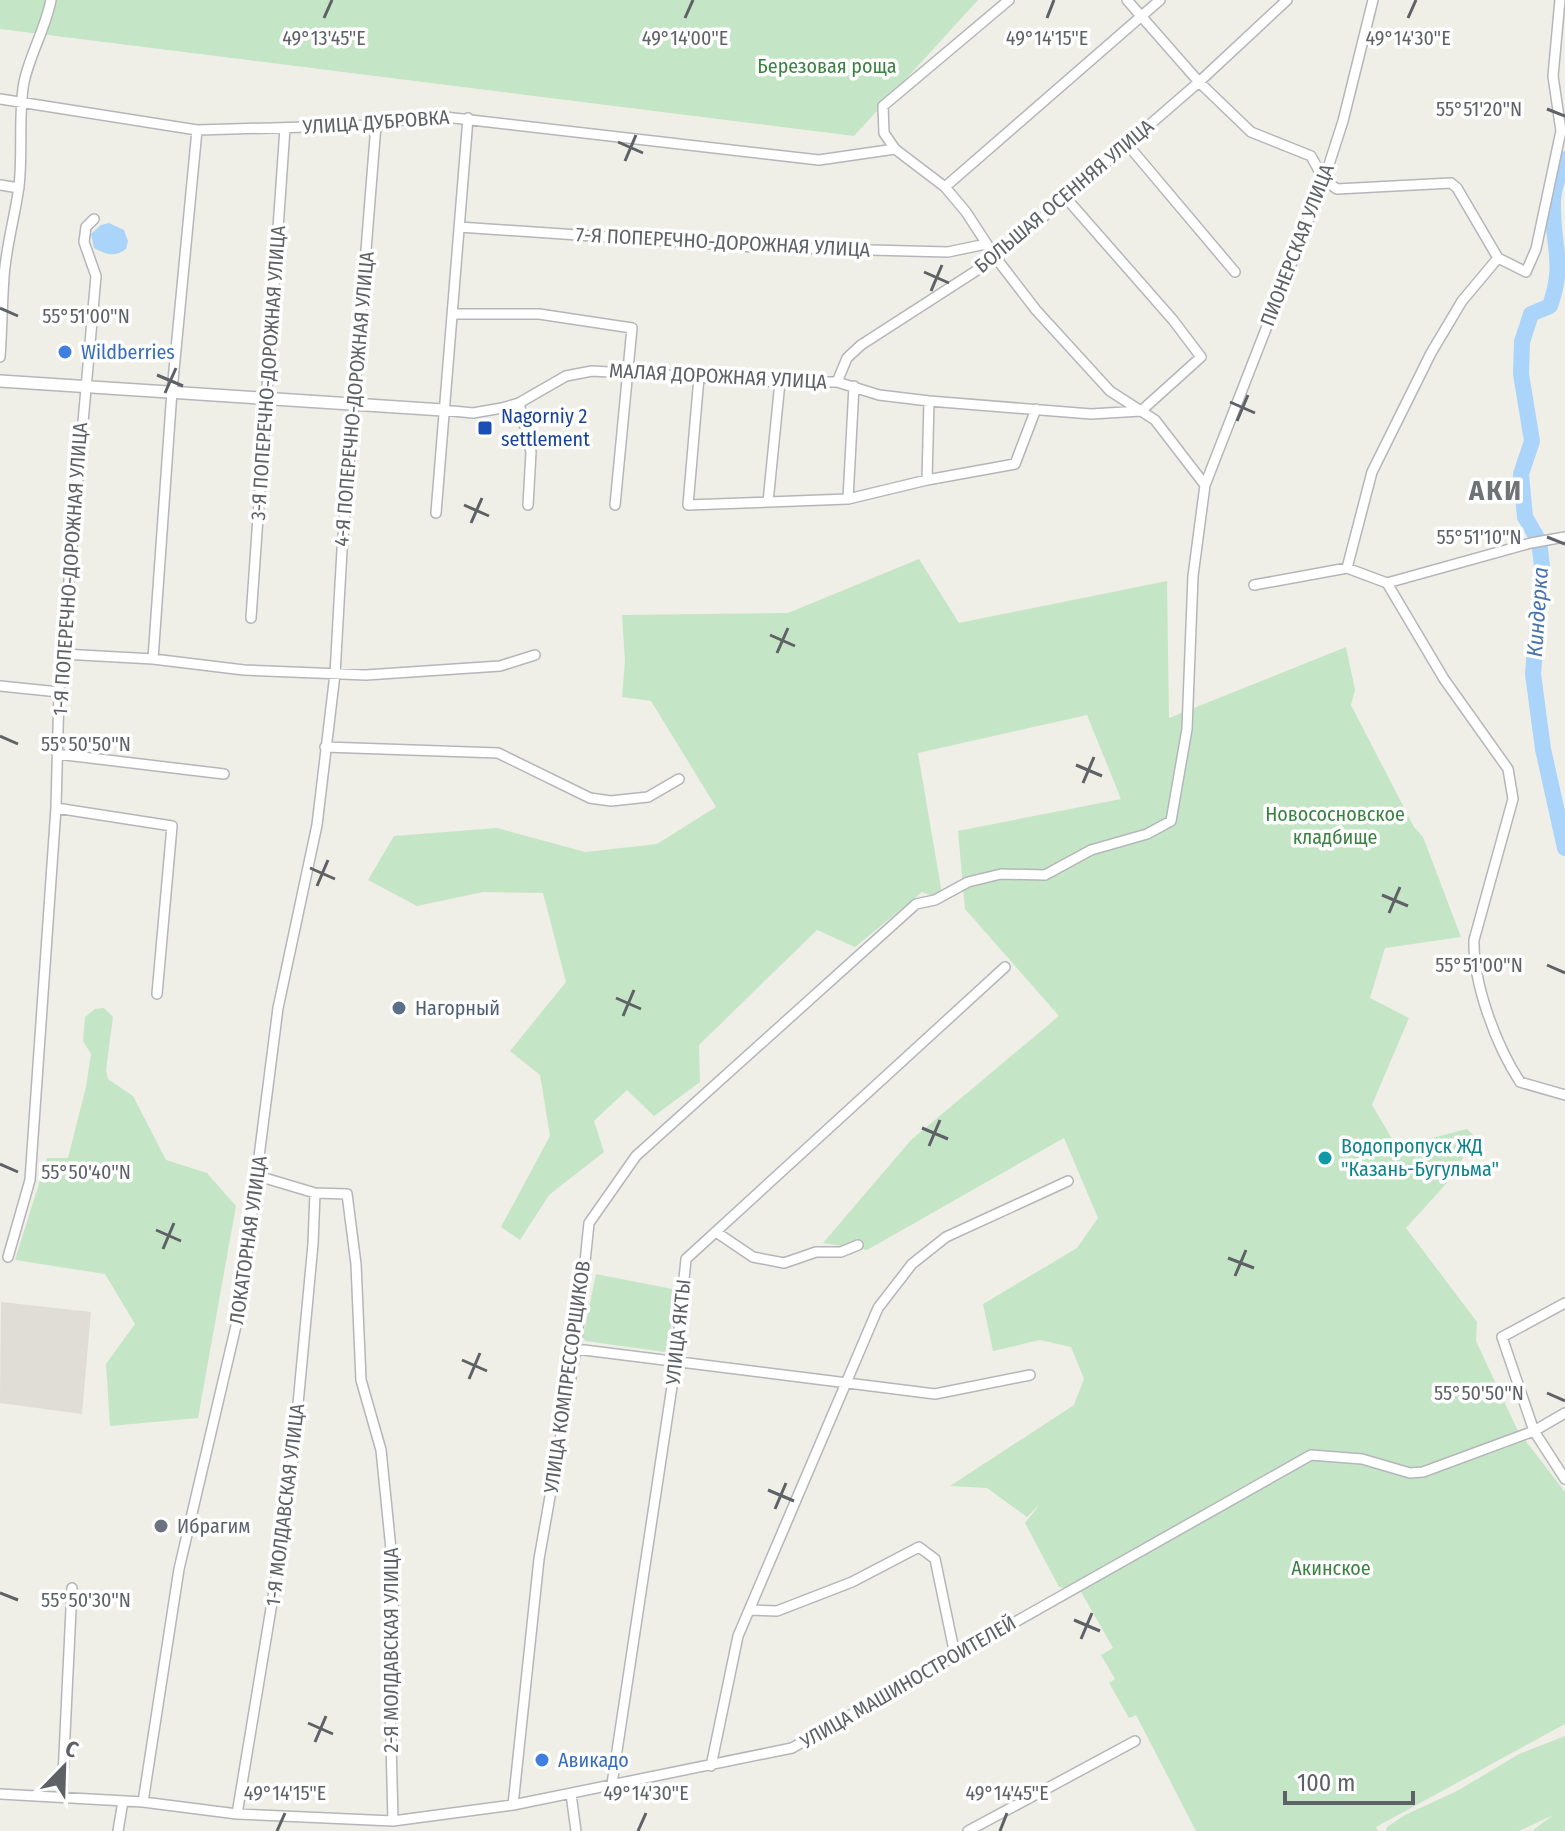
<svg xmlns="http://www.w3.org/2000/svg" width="1565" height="1831" font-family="'Fira Sans Condensed',sans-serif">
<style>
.education{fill:#dfddd5}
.green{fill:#c5e6c6}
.water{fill:#abd4fb}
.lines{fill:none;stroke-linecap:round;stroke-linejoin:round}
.stream{stroke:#abd4fb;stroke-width:3}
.river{stroke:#abd4fb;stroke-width:16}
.minor-casing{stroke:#b4b6ba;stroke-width:12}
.tertiary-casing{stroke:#b4b6ba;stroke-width:14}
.minor{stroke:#fff;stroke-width:9}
.tertiary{stroke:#fff;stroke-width:11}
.ticks{fill:none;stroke:#5e6166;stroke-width:3}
.shop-dot{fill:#3f7fe0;stroke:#fff;stroke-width:3}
.transit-dot{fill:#1a4fb4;stroke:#fff;stroke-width:3}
.service-dot{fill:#5c6f8a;stroke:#fff;stroke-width:3}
.culture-dot{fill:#0f9aa8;stroke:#fff;stroke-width:3}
.worship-dot{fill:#6b7280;stroke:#fff;stroke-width:3}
.labels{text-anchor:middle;stroke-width:7;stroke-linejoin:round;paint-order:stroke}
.park-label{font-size:20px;fill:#398240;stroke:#fff}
.street-label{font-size:20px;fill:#5e6166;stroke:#fff}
.shop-label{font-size:20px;fill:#366cbe;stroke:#fff;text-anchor:start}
.transit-label{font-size:20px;fill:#164399;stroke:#fff;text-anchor:start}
.service-label{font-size:20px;fill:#4e5e75;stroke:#fff;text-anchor:start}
.culture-label{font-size:20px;fill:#0d838f;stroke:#fff;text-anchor:start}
.worship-label{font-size:20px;fill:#5b616d;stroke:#fff;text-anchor:start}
.water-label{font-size:22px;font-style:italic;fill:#4774ae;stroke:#fff}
.district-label{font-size:28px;font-weight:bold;letter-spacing:2px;fill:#6f7378;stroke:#fff}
.ticks-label{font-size:20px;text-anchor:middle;fill:#5e6166;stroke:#fff;stroke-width:7;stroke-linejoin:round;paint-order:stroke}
</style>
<rect width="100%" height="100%" fill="#efeee7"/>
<!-- education -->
<path class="education" d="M1 1302 91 1312 82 1414 0 1403Z"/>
<!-- green -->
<path class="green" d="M0 0H978L854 136 0 29Z
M919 559 959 623 1167 581 1169 718 1346 647 1355 690 1351 705 1414 827 1423 837 1461 937 1385 948 1370 998 1409 1018 1372 1105 1397 1147 1467 1129 1473 1135 1456 1173 1406 1228 1477 1322 1476 1341 1518 1431 1565 1492V1724L1376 1827 1378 1831H1196L1136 1715 1129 1718 1109 1683 1115 1679 1101 1655 1113 1648 1080 1590 1059 1587 1025 1523 1040 1504 1027 1517 987 1488 950 1486 1074 1405 1084 1379 1071 1347 1040 1340 993 1351 983 1304 1077 1248 1098 1218 1064 1138 867 1250 823 1243 911 1140 1059 1016 965 909 958 831 1121 799 1087 715 918 753 943 900 922 892 855 947 817 930 699 1045 700 1082 654 1116 627 1090 594 1121 604 1152 549 1195 520 1240 501 1227 550 1136 540 1075 510 1051 566 982 543 893 483 892 417 906 368 880 394 836 497 828 585 852 657 844 716 807 651 701 622 697 625 661 622 615 788 613Z
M104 1008 113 1017 106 1070 108 1079 133 1096 166 1160 207 1173 236 1206 198 1418 110 1426 106 1364 135 1324 105 1274 15 1260 47 1158H68L86 1087 91 1054 83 1041 85 1017 95 1009Z
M596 1274 677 1290 667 1350 665 1352 585 1341 583 1337Z
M1565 1736V1831H1532L1553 1815 1519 1831H1386L1387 1827 1405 1815 1457 1791 1519 1754Z"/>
<!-- water -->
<path class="water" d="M109 223 124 230 128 241 126 249C114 258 106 254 94 248L91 234 101 225Z"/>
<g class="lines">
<!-- stream -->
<path class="stream" d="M1562 166H1565"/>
<!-- river -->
<path class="river" d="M1565 159C1559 174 1552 191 1553 207 1553 249 1565 262 1550 306L1531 314 1522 342 1521 374 1532 441 1521 474 1525 517 1539 541 1542 566 1533 674 1543 749 1565 848"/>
<defs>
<path id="minor" d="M1009 0 883 106 884 133 895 149 945 187 966 212 996 258 1036 310 1110 391 1155 420 1205 485
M1127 0 1199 82 1251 132 1311 156 1324 180 1337 189 1451 183 1457 188 1498 258 1526 272 1536 249 1561 131 1553 76 1560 0
M0 99 197 130 376 125 428 115 819 160 895 149
M1127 144 1235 272
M0 185 19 188
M945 187 1160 0
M1066 198 1173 320 1201 357 1141 411
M459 227 754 247 948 252 986 244
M452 314H539L632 328 615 505
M0 357C2 330 2 304 4 277 6 246 15 217 19 186 23 152 18 114 24 82 30 54 45 30 51 0
M699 377 688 505 848 499 927 480 1015 464 1036 409
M837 382 847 358 861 345 996 258 1199 82 1287 0
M519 403 531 452 528 505
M443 410 473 413 502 408 519 403 566 376 592 371 780 382H837L879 395 929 401 1091 414 1141 411
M927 480 929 401
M848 499 854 386
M768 502 780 382
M436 513 468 118
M1347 568 1372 472 1431 353 1462 301 1498 258
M1387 583 1444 679 1508 769 1513 799 1474 940C1473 984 1496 1045 1520 1082L1565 1095
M1254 585 1347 568 1387 583 1531 543 1565 537
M251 618 285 128
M63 654 153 659 244 670 366 675 500 666 535 655
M153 659 172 391 197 130
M0 686 59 692
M325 747 498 753 590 798 611 801 648 797 679 779
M57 754 224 774
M56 808 172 826 157 994
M258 1176 315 1193 347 1194 356 1264 361 1380 381 1450 394 1579 390 1702 393 1821
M716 1232 753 1257 784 1263 816 1252H841L858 1245
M8 1257 30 1180 56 808 59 692 96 276 84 242 86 227 94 219
M1565 1303 1502 1337 1534 1431 1565 1479
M576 1349 935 1394 1030 1375
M750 1610 777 1611 852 1582 919 1547 935 1559 955 1655
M711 1766 738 1636 878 1308 912 1264 946 1237 1068 1181
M612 1784 676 1360 686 1259 1005 967
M0 1794 143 1802 237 1814 393 1821 513 1805 792 1748 1311 1455 1362 1459 1410 1473 1423 1472 1534 1431 1565 1413
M571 1794 576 1831
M62 1797 72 1588
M143 1802 179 1569 239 1313 278 1008 317 825 335 674 342 550 376 125
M513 1805 539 1559 576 1349 589 1223 636 1156 916 904 935 900 968 882 1001 874 1045 875 1091 850 1147 834 1171 821 1187 729 1193 576 1205 485 1324 180 1343 121 1373 0
M237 1814 289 1500 313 1244 315 1193
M118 1831 123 1801
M968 1831 1135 1741"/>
<path id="tertiary" d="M0 381 443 410"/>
</defs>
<!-- minor casing -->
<use href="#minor" class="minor-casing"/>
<!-- tertiary casing -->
<use href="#tertiary" class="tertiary-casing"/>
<!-- minor -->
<use href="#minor" class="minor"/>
<!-- tertiary -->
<use href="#tertiary" class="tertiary"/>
</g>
<!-- ticks -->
<path class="ticks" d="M324 18 332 0M685 18 693 0M1047 18 1054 0M1408 18 1416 0M1547 109 1565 116M618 142 643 153M625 161 636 135M924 272 949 283M931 291 942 265M0 308 18 316M157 375 183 386M165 393 176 368M1230 402 1255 413M1237 421 1248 395M464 505 489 516M471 523 482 498M1547 537 1565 544M770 635 795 646M777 653 788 628M0 736 18 744M1076 765 1102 776M1083 783 1094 757M310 868 335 879M317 886 328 860M1382 895 1408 906M1389 913 1400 887M1547 965 1565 973M616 998 641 1009M623 1016 634 990M922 1128 948 1139M929 1146 940 1120M0 1164 18 1172M156 1230 181 1241M163 1249 174 1223M1228 1258 1254 1268M1235 1276 1246 1250M462 1360 487 1371M469 1379 480 1353M1547 1393 1565 1401M768 1490 794 1501M775 1509 786 1483M0 1593 18 1600M1074 1620 1100 1631M1081 1639 1092 1613M308 1723 333 1734M315 1742 326 1716M277 1831 285 1813M638 1831 646 1813M1000 1831 1007 1813"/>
<!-- markers -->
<g class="shop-dot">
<circle cx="65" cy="352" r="8"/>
<circle cx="542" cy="1760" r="8"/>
</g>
<rect class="transit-dot" x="477" y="420" width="16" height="16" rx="4"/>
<circle class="service-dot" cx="399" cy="1008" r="8"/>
<circle class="culture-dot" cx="1325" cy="1158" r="8"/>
<circle class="worship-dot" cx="161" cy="1526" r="8"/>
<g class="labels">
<!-- park labels -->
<g class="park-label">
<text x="827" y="73">Березовая роща</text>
<text x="1335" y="821">Новососновское<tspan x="1335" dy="23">кладбище</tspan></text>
<text x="1331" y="1575">Акинское</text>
</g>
<!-- street labels -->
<g class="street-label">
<text transform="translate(376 122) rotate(-4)" y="7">УЛИЦА ДУБРОВКА</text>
<text transform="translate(1064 196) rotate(-40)" y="7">БОЛЬШАЯ ОСЕННЯЯ УЛИЦА</text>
<text transform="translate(723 242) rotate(3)" y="7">7-Я ПОПЕРЕЧНО-ДОРОЖНАЯ УЛИЦА</text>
<text transform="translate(1297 245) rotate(-69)" y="7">ПИОНЕРСКАЯ УЛИЦА</text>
<text transform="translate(268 373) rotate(-86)" y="7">3-Я ПОПЕРЕЧНО-ДОРОЖНАЯ УЛИЦА</text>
<text transform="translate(718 376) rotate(3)" y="7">МАЛАЯ ДОРОЖНАЯ УЛИЦА</text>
<text transform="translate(354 399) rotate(-85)" y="7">4-Я ПОПЕРЕЧНО-ДОРОЖНАЯ УЛИЦА</text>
<text transform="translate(70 569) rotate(-86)" y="7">1-Я ПОПЕРЕЧНО-ДОРОЖНАЯ УЛИЦА</text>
<text transform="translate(248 1240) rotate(-82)" y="7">ЛОКАТОРНАЯ УЛИЦА</text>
<text transform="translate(678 1332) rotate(-84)" y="7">УЛИЦА ЯКТЫ</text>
<text transform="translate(567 1377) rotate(-82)" y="7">УЛИЦА КОМПРЕССОРЩИКОВ</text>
<text transform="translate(285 1505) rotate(-83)" y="7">1-Я МОЛДАВСКАЯ УЛИЦА</text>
<text transform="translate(391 1650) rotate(-90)" y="7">2-Я МОЛДАВСКАЯ УЛИЦА</text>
<text transform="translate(908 1682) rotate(-30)" y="7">УЛИЦА МАШИНОСТРОИТЕЛЕЙ</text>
</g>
<!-- shop labels -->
<g class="shop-label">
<text x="81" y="359">Wildberries</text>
<text x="558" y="1767">Авикадо</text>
</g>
<!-- transit labels -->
<g class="transit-label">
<text x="501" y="423">Nagorniy 2<tspan x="501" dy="23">settlement</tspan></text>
</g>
<!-- service labels -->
<g class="service-label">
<text x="415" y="1015">Нагорный</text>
</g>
<!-- culture labels -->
<g class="culture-label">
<text x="1341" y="1153">Водопропуск ЖД<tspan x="1341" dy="23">"Казань-Бугульма"</tspan></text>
</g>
<!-- worship labels -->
<g class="worship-label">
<text x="177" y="1533">Ибрагим</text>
</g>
<!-- water labels -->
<g class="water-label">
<text transform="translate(1537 612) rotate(-86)" y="8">Киндерка</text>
</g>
<!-- district labels -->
<g class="district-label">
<text x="1496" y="500">АКИ</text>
</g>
</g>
<g class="ticks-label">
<text x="324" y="45">49°13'45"E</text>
<text x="685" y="45">49°14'00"E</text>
<text x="1047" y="45">49°14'15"E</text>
<text x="1408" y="45">49°14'30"E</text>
<text x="1479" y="116">55°51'20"N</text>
<text x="86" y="323">55°51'00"N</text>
<text x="1479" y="544">55°51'10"N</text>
<text x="86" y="751">55°50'50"N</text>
<text x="1479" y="972">55°51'00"N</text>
<text x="86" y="1179">55°50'40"N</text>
<text x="1479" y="1400">55°50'50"N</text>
<text x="86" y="1607">55°50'30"N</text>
<text x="285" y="1800">49°14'15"E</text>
<text x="646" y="1800">49°14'30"E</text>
<text x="1007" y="1800">49°14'45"E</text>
</g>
<!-- north arrow -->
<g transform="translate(64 1767) rotate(23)" stroke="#ffffff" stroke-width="6" paint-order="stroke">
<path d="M0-6L14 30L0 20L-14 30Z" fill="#5e6166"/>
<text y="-12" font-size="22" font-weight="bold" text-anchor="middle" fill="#5e6166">С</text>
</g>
<!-- scale -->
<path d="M1285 1791v12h128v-12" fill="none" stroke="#5e6166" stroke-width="4"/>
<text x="1297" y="1791" font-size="24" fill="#5e6166" stroke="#ffffff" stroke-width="6" paint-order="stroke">100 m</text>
</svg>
